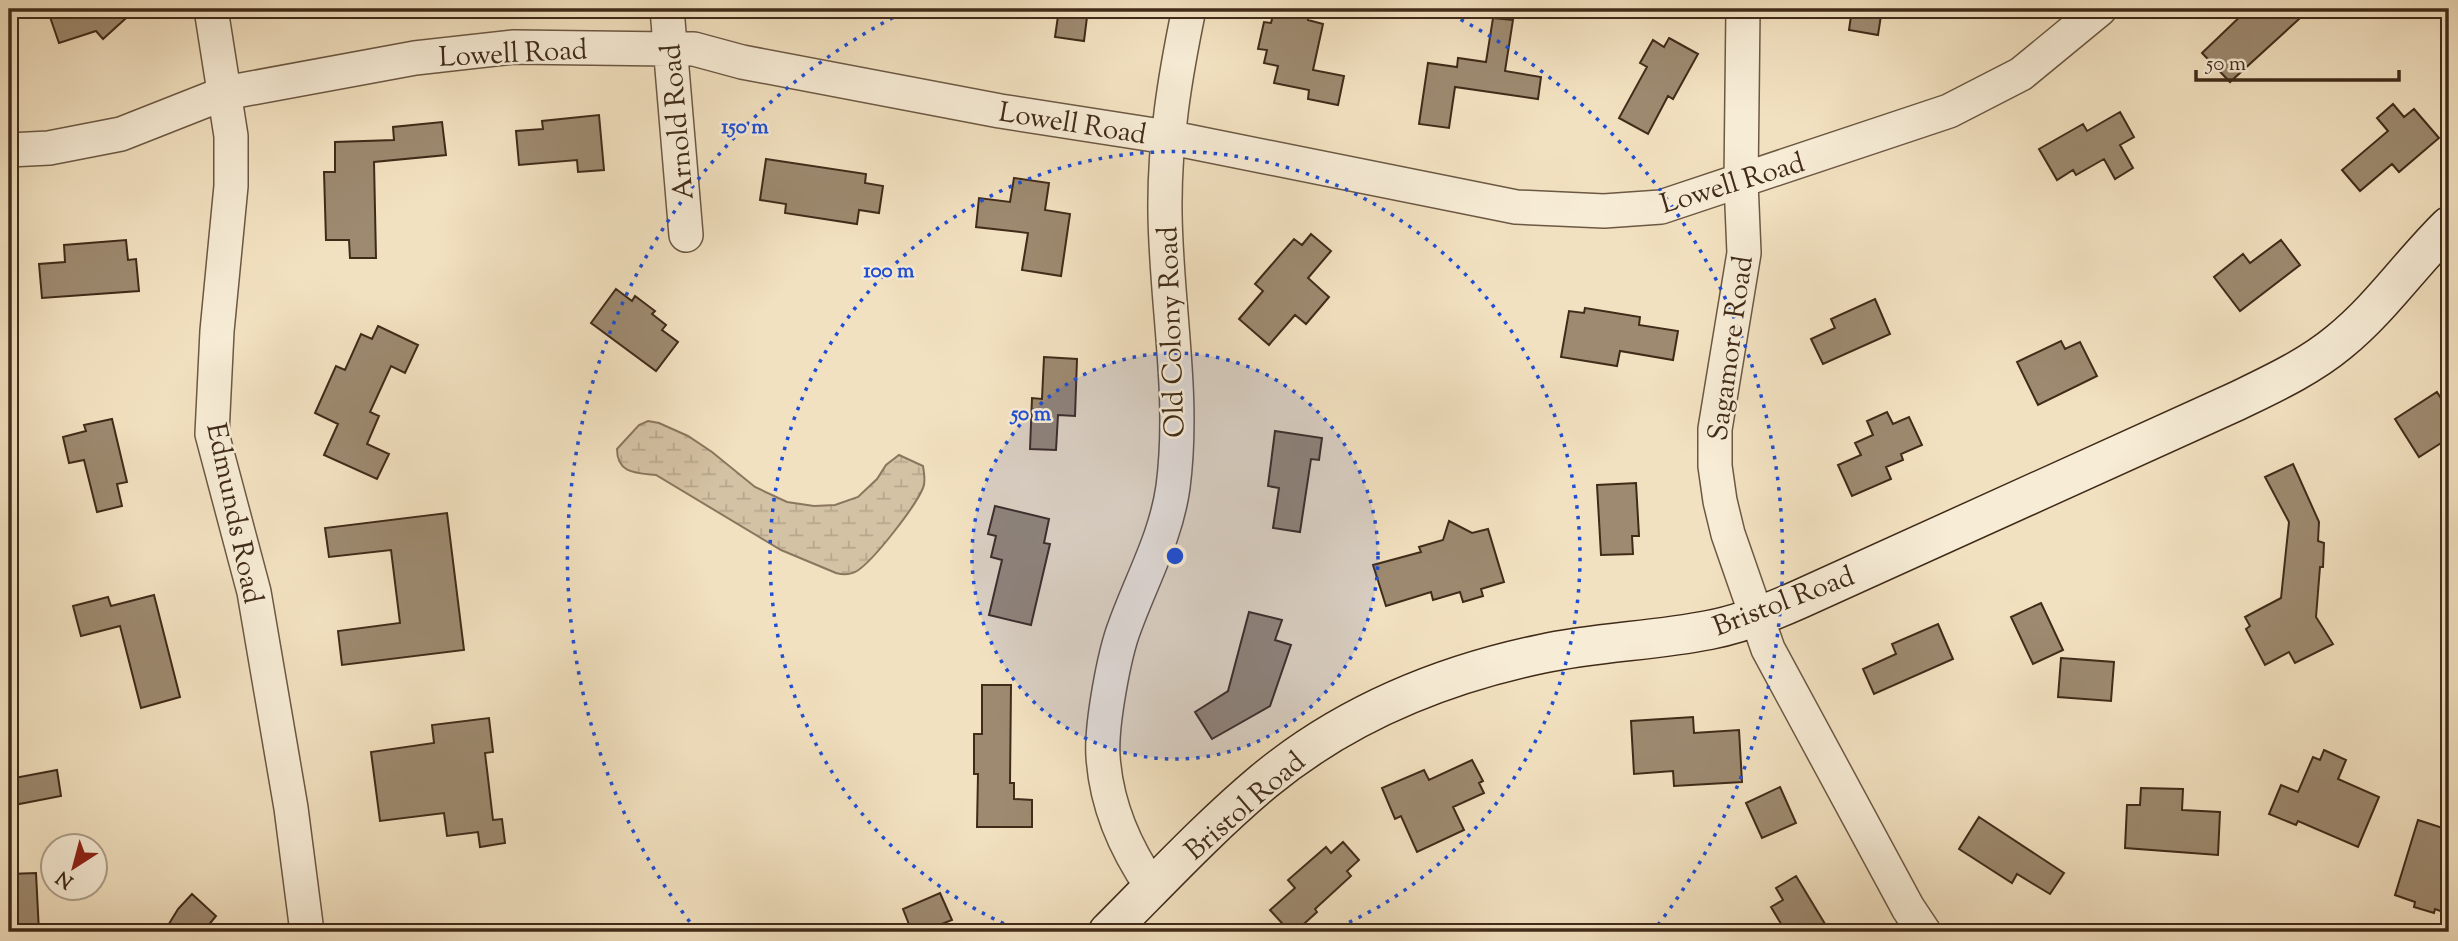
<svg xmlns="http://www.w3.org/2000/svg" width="2458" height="941" font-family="'Sorts Mill Goudy',serif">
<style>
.wetland{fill:url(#wetland-marsh);stroke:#8a765e;stroke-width:2}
.building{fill:#9d8a70;stroke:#402b19;stroke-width:2}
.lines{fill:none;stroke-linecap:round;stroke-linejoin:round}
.street-casing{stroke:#6c5843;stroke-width:36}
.secondary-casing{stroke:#402b19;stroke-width:41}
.street{stroke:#f7ecd6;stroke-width:33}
.secondary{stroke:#f7ecd6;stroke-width:38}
.ring{fill:none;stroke:#1d4ed8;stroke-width:3.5;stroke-dasharray:3.5 7}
.labels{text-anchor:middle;stroke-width:5;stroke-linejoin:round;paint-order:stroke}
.street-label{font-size:28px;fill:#402b19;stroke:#f7ecd6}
.centre{fill:#1d4ed8;stroke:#f7ecd6;stroke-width:3.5}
.ring-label{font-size:21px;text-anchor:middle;font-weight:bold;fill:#1d4ed8;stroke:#f7ecd6;stroke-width:5;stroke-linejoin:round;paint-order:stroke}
</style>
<defs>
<pattern id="wetland-marsh" width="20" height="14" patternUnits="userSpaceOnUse" patternTransform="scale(1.75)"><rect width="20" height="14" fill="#d4c2a4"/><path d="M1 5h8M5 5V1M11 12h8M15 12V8" fill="none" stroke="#b7a78d"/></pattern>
</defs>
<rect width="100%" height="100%" fill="#f2e1c0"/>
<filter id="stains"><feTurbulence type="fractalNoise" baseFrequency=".00286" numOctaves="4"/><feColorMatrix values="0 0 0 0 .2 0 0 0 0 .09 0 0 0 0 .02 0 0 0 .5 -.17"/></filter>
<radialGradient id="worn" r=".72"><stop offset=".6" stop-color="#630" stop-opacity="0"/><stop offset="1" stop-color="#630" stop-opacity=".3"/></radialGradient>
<!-- wetland -->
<path class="wetland" d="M648 421 659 423 688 436 712 452 755 487 787 502 814 506 835 505 858 497 877 479 886 465 899 455 923 466C924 473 926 482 923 488 915 507 874 560 857 571 850 575 843 575 836 573L781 550 656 475C637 473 617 474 617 449L639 425Z"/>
<!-- building -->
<path class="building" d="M76 9H136L103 39 96 31 59 43 50 17Z
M1059 9H1088L1084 41 1055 37Z
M1287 9H1311L1308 20 1323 24 1313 70 1344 76 1338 105 1308 99 1309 90 1274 83 1278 66 1264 63 1267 50 1258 49 1264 22 1271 23 1274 11 1286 14Z
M1852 9H1882L1878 35 1849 30Z
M2248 9H2310L2230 82 2202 53Z
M1493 18 1513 20 1505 71 1541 77 1538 99 1455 87 1449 128 1419 124 1428 63 1457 67 1458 58 1486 62Z
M1669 38 1698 54 1673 99 1668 96 1648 134 1619 118 1647 67 1640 63 1653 40 1664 47Z
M2393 104 2404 117 2414 109 2439 138 2399 172 2392 164 2360 191 2342 170 2388 131 2377 118Z
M2120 112 2134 137 2120 145 2133 168 2115 179 2104 159 2076 175 2073 170 2057 180 2039 149 2083 124 2087 131Z
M599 115 604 170 578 172 577 160 519 165 516 131 543 129 542 121Z
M442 122 446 155 374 162 376 258H350L349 240H326L324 172H335V142L394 140 393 127Z
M766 159 866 174 865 183 883 186 879 213 859 210 857 224 785 213 786 204 760 200Z
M1014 178 1049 183 1045 210 1070 214 1061 276 1022 270 1028 233 976 227 979 198 1010 202Z
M1311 234 1331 251 1308 278 1329 297 1306 324 1295 315 1269 345 1239 319 1263 291 1255 284 1294 239 1302 245Z
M126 240 128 260 136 259 139 291 42 298 39 264 65 262 64 245Z
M2281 240 2300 265 2240 311 2214 277 2243 254 2250 263Z
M616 289 632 301 635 296 655 311 652 314 666 325 662 330 678 342 656 371 591 323Z
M1875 299 1890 334 1823 364 1811 339 1835 328 1831 319Z
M1585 308 1640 317 1639 325 1678 331 1673 360 1620 351 1617 366 1561 357 1569 311 1584 313Z
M378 326 418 345 405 373 391 366 370 412 379 416 367 444 389 454 377 479 324 455 338 424 315 413 336 366 345 370 361 334 372 339Z
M2061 341 2065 349 2080 342 2097 376 2038 405 2017 362Z
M1044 357 1077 359 1075 416 1058 415 1056 450 1030 449 1032 398 1042 399Z
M2437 392 2449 411V438L2419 457 2395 419Z
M1887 412 1893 424 1909 417 1922 445 1901 454 1903 460 1886 467 1891 479 1852 496 1838 465 1861 455 1855 443 1873 435 1867 421Z
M112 419 127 482 117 484 122 506 97 512 84 460 69 463 63 437 86 431 84 425Z
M1275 431 1322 438 1319 460 1311 459 1300 532 1273 528 1279 488 1268 486Z
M2293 464 2319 522 2318 541 2324 543 2323 567H2320L2316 617 2333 644 2295 663 2289 652 2265 665 2246 629 2250 626 2245 617 2281 598 2289 522 2265 477Z
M1636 483 1639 536H1632L1633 554 1601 555 1597 485Z
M995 506 1049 519 1044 543 1050 544 1031 625 989 615 1002 560 991 557 996 536 988 534Z
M447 513 464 650 342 665 338 631 400 623 391 550 329 557 325 528Z
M1449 521 1472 533 1488 529 1504 582 1481 589 1483 596 1463 602 1460 592 1433 600 1431 592 1386 606 1373 565 1421 552 1419 547 1443 540Z
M154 595 180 697 141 708 120 626 81 636 73 606 108 597 111 606Z
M2041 603 2063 650 2033 664 2011 617Z
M1249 612 1282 620 1275 640 1291 645 1270 706 1212 739 1195 712 1228 691Z
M1938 624 1953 659 1874 694 1863 669 1896 654 1892 644Z
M2061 658 2114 662 2111 701 2058 697Z
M982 685H1011L1010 783H1014V799L1032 800V827H977L978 774H974V734H982Z
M1693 717 1694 733 1739 730 1742 782 1674 786 1673 771 1634 774 1631 721Z
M489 718 493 752 485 753 493 820 502 819 505 843 480 847 478 832 447 836 444 813 380 821 371 752 434 743 432 725Z
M2324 750 2346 760 2338 779 2379 797 2358 847 2298 821 2296 825 2269 814 2281 785 2298 792 2313 757 2320 760Z
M1472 760 1483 781 1479 783 1484 793 1453 807 1464 830 1417 852 1401 816 1395 819 1382 788 1424 770 1429 780Z
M57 770 61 796 9 806V779Z
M1780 787 1796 823 1762 838 1746 803Z
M2141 788 2183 789 2182 810 2220 812 2218 855 2125 848 2127 805H2140Z
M1979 817 2064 873 2050 894 2017 874 2012 883 1959 849Z
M2418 820 2449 830V914L2435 909 2434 913 2414 907 2415 902 2395 895Z
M1343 842 1359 860 1347 871 1351 876 1315 909 1317 912 1295 932H1290L1270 910 1295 888 1288 880 1326 847 1331 853Z
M36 873 39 932H9V874Z
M1796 876 1825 924 1811 932H1786L1771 907 1783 900 1776 888Z
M940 893 952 920 921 932H912L903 909Z
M192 894 216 916 203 932H164L178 909Z"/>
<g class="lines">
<defs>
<path id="street" d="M211 9 231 136V186L217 331 212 434 254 592 291 808 307 932
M667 9 686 235
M1743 9 1741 182 1744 253 1715 429V466L1720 501 1728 534 1768 649 1908 908 1924 932
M9 150 49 148 121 134 225 93 415 58 514 47 670 49H694L742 62 1000 111 1167 137 1516 207 1604 211 1661 207 1949 111 2021 74 2100 9
M1152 887C1125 848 1106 804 1103 756 1101 726 1114 654 1125 626 1142 579 1166 537 1173 487 1185 395 1166 304 1165 213 1164 143 1175 76 1189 9"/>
<path id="secondary" d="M1108 932C1159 881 1209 827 1264 781 1344 715 1441 675 1541 654 1597 642 1654 641 1709 630 1741 624 1771 612 1800 599L2237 401C2272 384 2309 367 2339 342 2381 308 2411 263 2449 226"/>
</defs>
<!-- street casing -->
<use href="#street" class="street-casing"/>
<!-- secondary casing -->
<use href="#secondary" class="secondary-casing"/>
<!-- street -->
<use href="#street" class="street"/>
<!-- secondary -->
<use href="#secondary" class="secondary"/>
</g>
<!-- distance rings -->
<circle cx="1175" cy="556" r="203" fill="#1d4ed8" fill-opacity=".12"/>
<g class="ring">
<circle cx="1175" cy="556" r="203"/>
<path d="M1023 932A405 405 0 1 1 1327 932"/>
<path d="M696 930A608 608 0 0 1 908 10M1442 10A608 608 0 0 1 1654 930"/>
</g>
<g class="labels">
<!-- street labels -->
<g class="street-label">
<text transform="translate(513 52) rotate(-3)" y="10">Lowell Road</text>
<text transform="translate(676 122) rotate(-95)" y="10">Arnold Road</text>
<text transform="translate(1073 122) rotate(9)" y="10">Lowell Road</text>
<text transform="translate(1732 182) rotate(-17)" y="10">Lowell Road</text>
<text transform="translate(1170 332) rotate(-92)" y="10">Old Colony Road</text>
<text transform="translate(1729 348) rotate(-82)" y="10">Sagamore Road</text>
<text transform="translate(236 513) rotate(78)" y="10">Edmunds Road</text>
<text transform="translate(1783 600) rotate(-21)" y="10">Bristol Road</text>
<text transform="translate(1244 805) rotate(-41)" y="10">Bristol Road</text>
</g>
</g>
<circle cx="1175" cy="556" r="10" class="centre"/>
<g class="ring-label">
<text x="745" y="133">150 m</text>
<text x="889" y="277">100 m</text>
<text x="1031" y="420">50 m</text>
</g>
<!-- margin -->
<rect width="2458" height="941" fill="none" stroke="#f2e1c0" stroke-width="35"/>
<rect x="10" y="10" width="2437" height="920" fill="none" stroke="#402b19" stroke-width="3.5"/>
<rect x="18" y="18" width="2423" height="906" fill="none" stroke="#402b19" stroke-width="2"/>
<!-- north arrow -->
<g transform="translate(74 867) rotate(216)"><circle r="33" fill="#f7ecd6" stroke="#ae9f8a" stroke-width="2"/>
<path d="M0-5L12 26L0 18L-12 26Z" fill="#8f2418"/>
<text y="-10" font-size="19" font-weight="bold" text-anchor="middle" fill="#402b19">N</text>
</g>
<!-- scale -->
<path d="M2196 70v10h203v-10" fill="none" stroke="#402b19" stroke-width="3.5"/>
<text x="2206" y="70" font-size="21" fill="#402b19" stroke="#f7ecd6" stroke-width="5" paint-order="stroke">50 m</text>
<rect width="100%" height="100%" filter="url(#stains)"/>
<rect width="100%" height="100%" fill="url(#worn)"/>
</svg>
